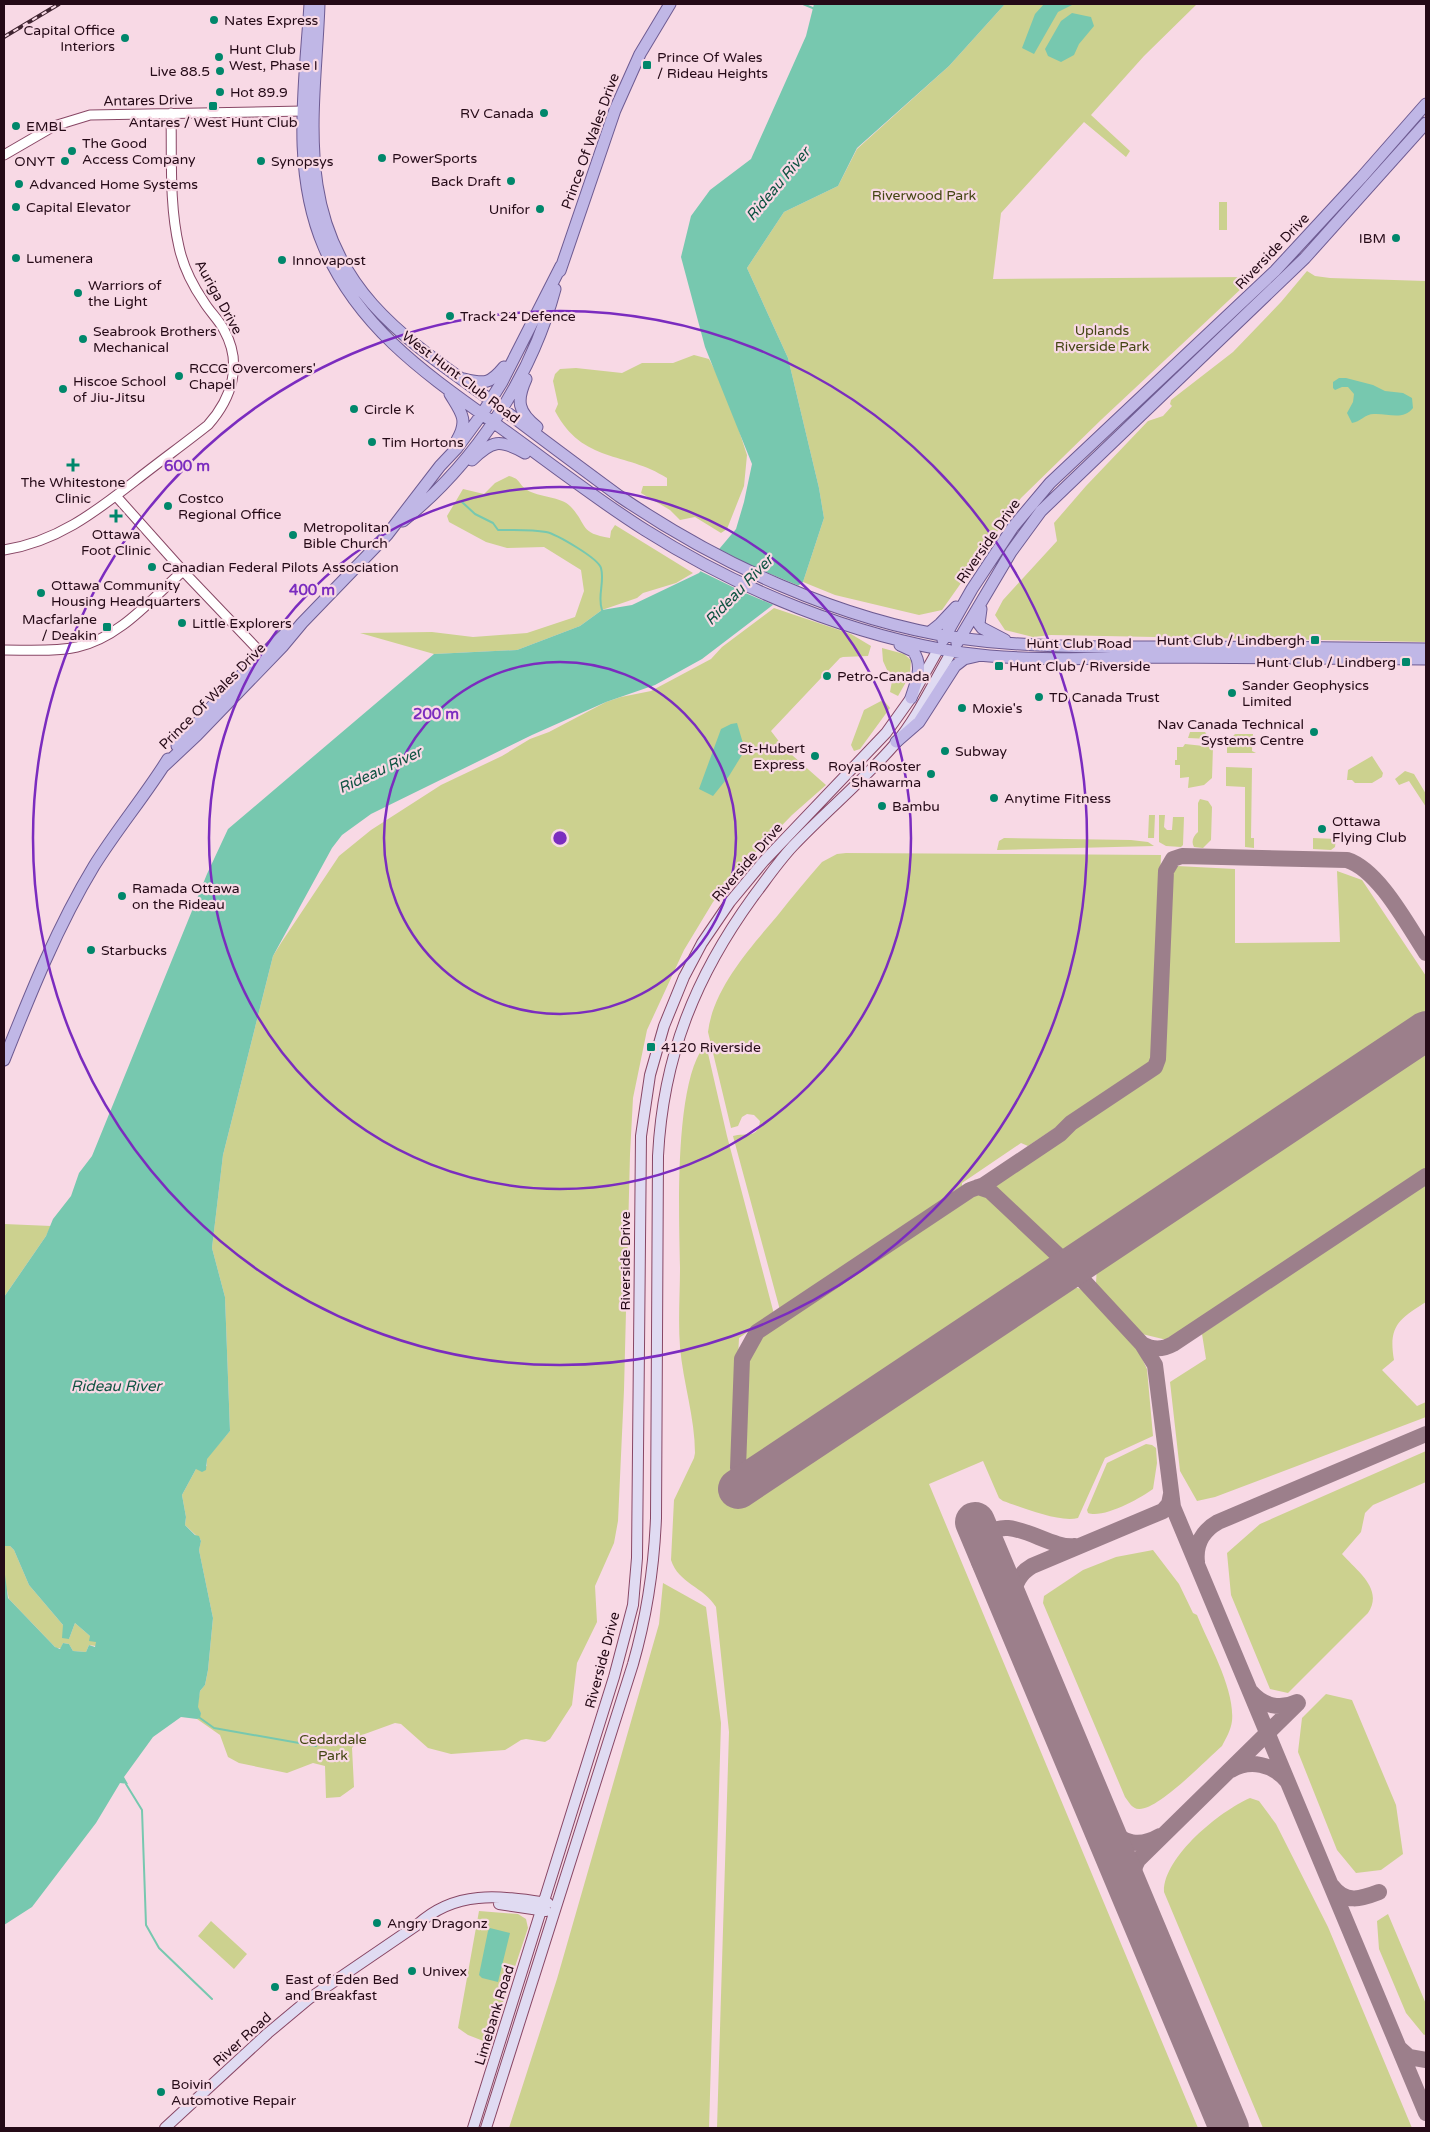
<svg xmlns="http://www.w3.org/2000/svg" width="1430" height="2132" font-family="'Varela Round',sans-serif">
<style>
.green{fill:#ccd18f}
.water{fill:#77c8af}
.pier{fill:#f8d9e5}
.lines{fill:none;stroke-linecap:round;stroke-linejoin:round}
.stream{stroke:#77c8af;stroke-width:2}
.taxiway{stroke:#9c7f8b;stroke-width:16}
.runway{stroke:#9c7f8b;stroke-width:40}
.tertiary-casing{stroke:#884765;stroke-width:11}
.secondary-casing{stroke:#884765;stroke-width:12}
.primary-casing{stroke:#6e5b92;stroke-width:13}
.tertiary{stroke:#fff;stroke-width:9}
.secondary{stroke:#e0dbf2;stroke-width:10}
.primary{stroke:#c0b7e6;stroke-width:11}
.rail-casing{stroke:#402531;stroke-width:4}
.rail{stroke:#f8d9e5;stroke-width:2;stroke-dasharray:5.5;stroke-linecap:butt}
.ring{fill:none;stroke:#7b2cbf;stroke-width:2.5}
.poi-dot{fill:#00876b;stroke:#f8d9e5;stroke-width:2}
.labels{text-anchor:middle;stroke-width:4.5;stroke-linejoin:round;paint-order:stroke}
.poi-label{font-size:14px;fill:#250a17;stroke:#f8d9e5;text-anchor:start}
.street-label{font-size:14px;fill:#250a17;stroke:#f8d9e5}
.park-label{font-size:14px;fill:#444613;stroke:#f8d9e5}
.water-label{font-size:15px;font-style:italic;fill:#0f5342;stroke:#f8d9e5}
.centre{fill:#7b2cbf;stroke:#f8d9e5;stroke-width:2.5}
.ring-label{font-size:15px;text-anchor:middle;font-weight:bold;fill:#7b2cbf;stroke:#f8d9e5;stroke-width:4.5;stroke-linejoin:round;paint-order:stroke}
</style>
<rect width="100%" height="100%" fill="#f8d9e5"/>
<!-- green -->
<path class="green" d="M1005 4H1197L1144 56 1091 115 1130 151 1126 157 1084 122 1001 213 993 279 1248 277 1259 272 1102 419 1021 498 942 610 919 615 835 595 803 582 824 518 819 488 788 358 747 268 784 212 838 186 857 149 949 66Z
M1219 202H1227V230H1219Z
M1307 271 1315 276 1330 278 1426 281V642L1051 635 1033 637 1005 630 995 615 1003 600 1057 541 1054 523 1086 486 1148 421 1163 416 1172 406 1170 404 1171 400 1233 352 1281 302Z
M694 355 709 359 727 394 747 455 744 486 727 529 721 533 695 517 680 520 670 510 641 493 643 486H667V478C625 451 583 464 555 411L558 404 553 381 555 374 560 369 576 368 622 373 642 363H673Z
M509 476C521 479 518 484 527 490 538 497 562 497 570 506 588 524 578 533 610 538L611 531 615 525 693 573 676 583 643 593 637 598 602 610 580 626 517 650 434 654 360 633 432 632 473 637 527 633 575 617 584 591 581 570 544 547 507 548 486 542 449 522 447 516 463 489 484 494 495 483Z
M774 608 851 634 871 646 868 656 843 657 840 658 771 731 784 748 826 785 792 815 750 858 713 902 684 950 647 1030 633 1098 630 1154 624 1390 618 1521 614 1543 595 1586 597 1622 577 1663 572 1705 550 1739 545 1742 526 1739 521 1740 505 1750 451 1754 428 1748 401 1724 395 1723 362 1735 352 1748 354 1787 340 1797 326 1798 325 1766 313 1763 287 1773 239 1763 228 1757 220 1735 197 1719 201 1713 197 1707 200 1691 205 1685 208 1670 213 1618 199 1550 201 1540 185 1525 186 1517 182 1495 196 1469 207 1466 206 1459 230 1431 225 1297 212 1248 223 1155 273 956 281 943 339 856 371 830 441 785 502 756 530 739 549 732 606 702 621 697 651 691 711 659 722 647Z
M882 648 904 654 911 660 910 675 898 696 890 692 892 681 883 661Z
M881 701 885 702 890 708 860 749 854 751 851 745 864 710Z
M1190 732H1205L1210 739 1188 738Z
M1235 734H1253L1252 751 1256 753H1227V742Z
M1185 744 1213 747 1212 778 1204 785 1188 788 1189 777 1180 778V765H1175V760H1177V747H1183Z
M1372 756 1383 773 1382 777 1372 783H1355L1352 780H1347L1348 770Z
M1226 767 1252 768 1251 838H1254V848L1245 847V787L1226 786Z
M1405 771 1414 774 1426 794V807L1409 781 1399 785 1395 779Z
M1200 799 1208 801 1212 807 1211 840 1203 848 1194 847C1191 842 1193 836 1198 832V803Z
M1149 815H1155L1154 838H1148Z
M1159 815H1165L1164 827 1167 830H1172L1173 817H1184L1183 845 1181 847 1166 846 1159 842Z
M1004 838 1131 840 1148 842 1154 846 997 850 999 841Z
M1313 838 1336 839 1335 847 1331 850 1313 849Z
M846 853 1161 855 1154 1054 1149 1065 1028 1146 1021 1143 962 1183V1190L780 1310 733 1136C746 1132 758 1140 760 1121L754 1115 747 1114 742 1117 738 1126 731 1128 708 1032C713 989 750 948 778 915 792 897 807 879 822 862L837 854Z
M1177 866 1235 869V943L1340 942 1337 871 1362 880 1426 976V1019L1071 1253 1060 1249 995 1190 996 1182 1162 1068 1171 873Z
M1426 1044V1169L1167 1340 1142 1334 1096 1284 1097 1264Z
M704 1046 707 1049 727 1136 774 1314 739 1338 732 1481 744 1498 1065 1284 1087 1291 1136 1346 1147 1369 1153 1436 1105 1458 1078 1518C1059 1523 1021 1507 1003 1501L999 1498 983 1461 929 1484 1198 2128H717L729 1732 716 1607C704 1587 678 1583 671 1560L674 1500 694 1458 695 1453C695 1418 683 1382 680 1347 678 1321 680 1293 680 1267 679 1216 674 1085 704 1046Z
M1426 1184V1302C1399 1319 1388 1326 1394 1360L1382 1370 1417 1406 1426 1402V1417L1215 1497 1197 1501 1180 1471 1170 1382 1206 1359 1202 1334Z
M984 1194 1051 1255 1056 1265 750 1469 742 1462 747 1361 760 1336 961 1201 971 1196Z
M4 1224 51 1226 46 1236 4 1297Z
M1146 1444 1152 1445 1156 1448 1157 1463 1153 1489C1141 1498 1103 1519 1088 1513L1087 1510 1107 1463Z
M1426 1451V1482L1373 1505 1365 1513 1361 1532 1342 1554C1357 1571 1384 1589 1368 1613L1288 1693 1270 1689 1231 1595 1227 1553 1260 1524Z
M4 1546H10L14 1550 29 1585 63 1625 69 1639 75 1623 97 1642 96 1646 89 1645 86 1652 73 1651 69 1644 63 1643 61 1648H56L9 1599 7 1590 4 1591Z
M1153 1550 1179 1584 1193 1613 1197 1615C1209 1645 1235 1689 1232 1721 1231 1730 1226 1738 1222 1746 1206 1760 1158 1810 1139 1809 1132 1809 1129 1802 1125 1797L1043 1603 1044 1596 1083 1570 1116 1557Z
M663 1583 706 1607 721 1723 709 2128H509L557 1979 659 1624Z
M1326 1694 1352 1700 1396 1805 1403 1854 1381 1870 1356 1873 1337 1850 1298 1752 1302 1718Z
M1250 1798 1259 1801 1276 1824 1328 1927 1412 2128H1263L1164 1892C1163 1857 1220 1811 1250 1798Z
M479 1911 518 1914 526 1919 528 1928 491 2038 486 2042 468 2035 458 2028Z
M1388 1914 1426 2004V2034L1424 2035 1406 2013 1379 1949 1377 1921Z
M211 1921 247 1954 234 1969 198 1936Z"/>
<!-- water -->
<path class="water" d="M814 4H1005L949 66 857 148 838 186 784 212 747 268 788 358 819 488 824 518 803 582 702 659 655 685 606 702 532 735 371 814 342 835 332 848 273 956 223 1155 212 1248 225 1297 230 1431 207 1459 206 1470 202 1472 196 1469 182 1495 186 1517 185 1525 195 1535 199 1536 201 1541 199 1550 213 1618 208 1670 205 1685 200 1691 198 1707 201 1713 200 1718 197 1719 181 1717 153 1737 124 1777 128 1784 120 1783 96 1823 32 1907 4 1925V1567L8 1598 55 1647 60 1649 63 1643 69 1644 73 1651 86 1652 89 1645 95 1647 96 1642 89 1641 90 1636 75 1623 69 1639 62 1638 63 1625 29 1585 14 1550 10 1546H4V1297L46 1236 53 1219 71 1196 79 1173 92 1156 207 874 228 829 434 654 517 650 580 626 602 610 632 605 699 573 736 529 744 502 752 464 705 347 681 257 691 216 710 190 751 159 806 36Z
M1044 4H1074L1058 12 1034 54 1022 48 1035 14Z
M1072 13 1091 17 1094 26 1079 44 1074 55 1061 62 1048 56 1045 49 1061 21Z
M1339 378H1346L1373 385 1385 391 1403 393 1412 398 1413 408C1403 421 1387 413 1374 414 1365 414 1360 422 1352 423L1347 413 1353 402 1354 394 1348 387H1342L1335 390 1333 388V382Z
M737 723 745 750 729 776 713 796 699 789 721 729 731 724Z
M490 1928 510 1933 498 1982 482 1978 479 1975 488 1931Z"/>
<!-- pier -->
<path class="pier" d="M717 548 756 568 802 587 776 606 743 592 698 570Z"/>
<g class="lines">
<!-- stream -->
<path class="stream" d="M803 4 815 9
M462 502 475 514 493 523 498 530C513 530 531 529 546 532 556 534 598 558 601 568 605 582 597 596 602 610
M200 1718 214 1728 316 1746
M126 1784 142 1810 146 1925 159 1948 212 1999"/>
<!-- taxiway -->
<path class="taxiway" d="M1388 1058 1426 1033
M978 1187 990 1191 1059 1256 1069 1261 1079 1260 1127 1228
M1120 1237 1142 1222
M1008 1311C1026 1299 1057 1270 1080 1277L1142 1344 1155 1365 1173 1507 1426 2113
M1142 1344C1153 1350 1162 1350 1173 1344L1426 1176
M791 1452 752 1476 743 1474 738 1468 742 1359 757 1332 970 1190 984 1185 1060 1134 1071 1123 1155 1067 1158 1059 1166 871 1173 859 1182 856 1347 860C1379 870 1408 926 1426 953
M1197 1562C1195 1545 1202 1531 1218 1522L1426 1434
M1011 1608C1007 1600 1005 1591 999 1584 992 1576 983 1573 979 1562 977 1554 978 1546 983 1540 1005 1508 1047 1550 1075 1546
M1036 1660C1024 1631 995 1588 1032 1566L1163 1511 1169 1504 1171 1494
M1251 1692C1263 1706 1280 1710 1297 1702
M1080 1767C1094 1799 1111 1864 1160 1836
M1231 1770C1250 1759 1273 1764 1287 1781
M1332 1886C1345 1904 1361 1899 1379 1892
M1156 1947C1145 1921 1122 1888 1138 1860L1298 1703
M1399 2048 1409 2057 1426 2060"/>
<!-- runway -->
<path class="runway" d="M738 1489 1426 1031
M975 1522 1229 2128"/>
<defs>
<path id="tertiary" d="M4 155 54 126 90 115 303 111
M116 496 183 571 266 658
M4 550C56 542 94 513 135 481 159 462 184 444 208 425 232 398 243 364 224 330 219 320 210 312 204 302 193 286 183 266 179 247 169 204 172 157 171 113
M4 650C28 650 53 652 77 647 120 638 152 598 183 571"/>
<path id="secondary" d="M499 1904 546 1911
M165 2128 268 2033 310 1998 417 1925C456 1889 500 1896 548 1903
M473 2128 614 1677 633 1605 637 1558 641 1136 650 1075 664 1026 684 977 702 943 730 902 764 861 886 733 911 698 939 648
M486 2128 633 1664C647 1615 654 1568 656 1518L658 1156C663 1057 695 977 753 897 766 880 778 862 793 846 826 811 863 781 895 744 918 717 934 681 952 651"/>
<path id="primary" d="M310 4C305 85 291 170 324 247 362 335 437 381 511 435 555 467 599 501 645 530 740 590 852 636 963 653 1028 662 1093 658 1157 657 1247 657 1337 658 1426 659
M319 4C317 64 308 125 317 185 334 296 409 341 492 401 534 433 577 465 619 496 719 564 839 620 959 638 1031 648 1105 647 1178 647 1261 647 1343 648 1426 649
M560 271 615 110 640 54 670 4
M464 379C485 384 490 384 504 367
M526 379C516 401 518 412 537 427
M450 394C461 412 469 420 457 440
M472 460C492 440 500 439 525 453
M403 521C475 463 531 378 555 289
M981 609 979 624 982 628 1005 640
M930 632 940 624 956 607
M943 640 972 589 1013 527 1050 483 1275 271 1361 178 1426 104
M957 643 1011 552 1041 511 1305 258 1426 123
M900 645 913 651C924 666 916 682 911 698
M896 742 919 722 955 666 964 659 977 656
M177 746 230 686 287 632
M164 766 197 735 282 647 302 623 387 535 440 466 457 448 482 414 502 382 561 266
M4 1060C30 995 57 927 94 866 117 829 145 796 168 759"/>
</defs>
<!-- tertiary casing -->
<use href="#tertiary" class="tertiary-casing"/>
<!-- secondary casing -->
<use href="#secondary" class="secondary-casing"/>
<!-- primary casing -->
<use href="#primary" class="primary-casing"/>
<!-- tertiary -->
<use href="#tertiary" class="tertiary"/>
<!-- secondary -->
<use href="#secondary" class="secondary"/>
<!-- primary -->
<use href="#primary" class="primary"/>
<defs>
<path id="rail" d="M4 37 59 4"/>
</defs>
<!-- rail casing -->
<use href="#rail" class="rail-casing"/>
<!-- rail -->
<use href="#rail" class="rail"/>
</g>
<!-- distance rings -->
<g class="ring">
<circle cx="560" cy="838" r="176"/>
<circle cx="560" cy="838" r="351"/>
<circle cx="560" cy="838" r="527"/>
</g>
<!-- markers -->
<g class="poi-dot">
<circle cx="214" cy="20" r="5"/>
<circle cx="125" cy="38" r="5"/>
<circle cx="219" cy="57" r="5"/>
<rect x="642" y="60" width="10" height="10" rx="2.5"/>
<circle cx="220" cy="71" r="5"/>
<circle cx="220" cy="92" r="5"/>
<rect x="208" y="101" width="10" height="10" rx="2.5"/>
<circle cx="544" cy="113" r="5"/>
<circle cx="16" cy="126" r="5"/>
<circle cx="72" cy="151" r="5"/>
<circle cx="382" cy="158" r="5"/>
<circle cx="65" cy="161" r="5"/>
<circle cx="261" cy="161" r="5"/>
<circle cx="511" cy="181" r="5"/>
<circle cx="19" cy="184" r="5"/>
<circle cx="16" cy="207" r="5"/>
<circle cx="540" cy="209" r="5"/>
<circle cx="1396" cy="238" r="5"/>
<circle cx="16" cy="258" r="5"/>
<circle cx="282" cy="260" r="5"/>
<circle cx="78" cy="293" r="5"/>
<circle cx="450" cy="316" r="5"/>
<circle cx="83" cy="339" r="5"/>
<circle cx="179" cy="376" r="5"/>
<circle cx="63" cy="389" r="5"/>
<circle cx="354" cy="409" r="5"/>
<circle cx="372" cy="442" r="5"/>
<path d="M70.5 457.5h5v5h5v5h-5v5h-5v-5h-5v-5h5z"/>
<circle cx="168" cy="506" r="5"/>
<path d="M113.5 508.5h5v5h5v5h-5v5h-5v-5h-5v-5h5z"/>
<circle cx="293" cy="535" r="5"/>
<circle cx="152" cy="567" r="5"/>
<circle cx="41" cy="593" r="5"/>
<circle cx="182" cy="623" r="5"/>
<rect x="102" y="622" width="10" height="10" rx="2.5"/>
<rect x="1310" y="635" width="10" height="10" rx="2.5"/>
<rect x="1401" y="657" width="10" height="10" rx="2.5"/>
<rect x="994" y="661" width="10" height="10" rx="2.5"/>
<circle cx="827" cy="676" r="5"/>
<circle cx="1232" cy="693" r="5"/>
<circle cx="1039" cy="697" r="5"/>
<circle cx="962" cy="708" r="5"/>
<circle cx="1314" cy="732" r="5"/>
<circle cx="945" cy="751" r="5"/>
<circle cx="815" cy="756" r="5"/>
<circle cx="931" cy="774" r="5"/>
<circle cx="994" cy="798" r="5"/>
<circle cx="882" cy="806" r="5"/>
<circle cx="1322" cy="829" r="5"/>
<circle cx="122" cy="896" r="5"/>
<circle cx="91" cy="950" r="5"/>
<rect x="646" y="1042" width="10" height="10" rx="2.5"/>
<circle cx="377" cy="1923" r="5"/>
<circle cx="412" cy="1971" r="5"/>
<circle cx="275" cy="1987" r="5"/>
<circle cx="161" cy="2092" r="5"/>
</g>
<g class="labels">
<!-- poi labels -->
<g class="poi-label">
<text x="224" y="25">Nates Express</text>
<text x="115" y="35" text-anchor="end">Capital Office<tspan x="115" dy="16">Interiors</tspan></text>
<text x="229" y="54">Hunt Club<tspan x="229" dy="16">West, Phase I</tspan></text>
<text x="657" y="62">Prince Of Wales<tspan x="657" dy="16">/ Rideau Heights</tspan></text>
<text x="210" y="76" text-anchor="end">Live 88.5</text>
<text x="230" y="97">Hot 89.9</text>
<text x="534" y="118" text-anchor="end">RV Canada</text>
<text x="213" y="127" text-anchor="middle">Antares / West Hunt Club</text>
<text x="26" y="131">EMBL</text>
<text x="82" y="148">The Good<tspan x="82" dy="16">Access Company</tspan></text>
<text x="392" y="163">PowerSports</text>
<text x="55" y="166" text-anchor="end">ONYT</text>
<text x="271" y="166">Synopsys</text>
<text x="501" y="186" text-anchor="end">Back Draft</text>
<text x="29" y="189">Advanced Home Systems</text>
<text x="26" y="212">Capital Elevator</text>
<text x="530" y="214" text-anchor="end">Unifor</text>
<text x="1386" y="243" text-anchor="end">IBM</text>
<text x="26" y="263">Lumenera</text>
<text x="292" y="265">Innovapost</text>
<text x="88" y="290">Warriors of<tspan x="88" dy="16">the Light</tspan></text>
<text x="460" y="321">Track 24 Defence</text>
<text x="93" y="336">Seabrook Brothers<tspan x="93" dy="16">Mechanical</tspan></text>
<text x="189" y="373">RCCG Overcomers'<tspan x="189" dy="16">Chapel</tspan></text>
<text x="73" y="386">Hiscoe School<tspan x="73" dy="16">of Jiu-Jitsu</tspan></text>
<text x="364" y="414">Circle K</text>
<text x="382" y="447">Tim Hortons</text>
<text x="73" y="487" text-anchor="middle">The Whitestone<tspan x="73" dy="16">Clinic</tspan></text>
<text x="178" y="503">Costco<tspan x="178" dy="16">Regional Office</tspan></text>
<text x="303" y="532">Metropolitan<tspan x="303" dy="16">Bible Church</tspan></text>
<text x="116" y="539" text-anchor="middle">Ottawa<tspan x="116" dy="16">Foot Clinic</tspan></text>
<text x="162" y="572">Canadian Federal Pilots Association</text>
<text x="51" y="590">Ottawa Community<tspan x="51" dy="16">Housing Headquarters</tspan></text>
<text x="97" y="624" text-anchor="end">Macfarlane<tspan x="97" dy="16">/ Deakin</tspan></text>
<text x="192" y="628">Little Explorers</text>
<text x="1305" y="645" text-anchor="end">Hunt Club / Lindbergh</text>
<text x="1396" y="667" text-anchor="end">Hunt Club / Lindberg</text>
<text x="1009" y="671">Hunt Club / Riverside</text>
<text x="837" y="681">Petro-Canada</text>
<text x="1242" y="690">Sander Geophysics<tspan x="1242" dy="16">Limited</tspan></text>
<text x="1049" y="702">TD Canada Trust</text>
<text x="972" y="713">Moxie's</text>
<text x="1304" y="729" text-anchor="end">Nav Canada Technical<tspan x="1304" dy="16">Systems Centre</tspan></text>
<text x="805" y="753" text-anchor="end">St-Hubert<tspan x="805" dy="16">Express</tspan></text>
<text x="955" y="756">Subway</text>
<text x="921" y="771" text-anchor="end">Royal Rooster<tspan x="921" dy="16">Shawarma</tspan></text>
<text x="1004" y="803">Anytime Fitness</text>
<text x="892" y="811">Bambu</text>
<text x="1332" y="826">Ottawa<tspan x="1332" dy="16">Flying Club</tspan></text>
<text x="132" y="893">Ramada Ottawa<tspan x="132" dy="16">on the Rideau</tspan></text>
<text x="101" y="955">Starbucks</text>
<text x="661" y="1052">4120 Riverside</text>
<text x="387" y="1928">Angry Dragonz</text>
<text x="422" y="1976">Univex</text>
<text x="285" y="1984">East of Eden Bed<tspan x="285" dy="16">and Breakfast</tspan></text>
<text x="171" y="2089">Boivin<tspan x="171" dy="16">Automotive Repair</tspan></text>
</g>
<!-- street labels -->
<g class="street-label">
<text transform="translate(148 100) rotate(-1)" y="5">Antares Drive</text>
<text transform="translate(590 141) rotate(-70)" y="5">Prince Of Wales Drive</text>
<text transform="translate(1272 251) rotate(-46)" y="5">Riverside Drive</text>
<text transform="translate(219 297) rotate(61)" y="5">Auriga Drive</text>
<text transform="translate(461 377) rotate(37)" y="5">West Hunt Club Road</text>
<text transform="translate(988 541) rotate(-55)" y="5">Riverside Drive</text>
<text x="1079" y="648">Hunt Club Road</text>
<text transform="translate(212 696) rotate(-45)" y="5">Prince Of Wales Drive</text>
<text transform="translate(747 862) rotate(-49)" y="5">Riverside Drive</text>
<text transform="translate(625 1261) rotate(-90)" y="5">Riverside Drive</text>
<text transform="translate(602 1660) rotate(-75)" y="5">Riverside Drive</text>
<text transform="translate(494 2015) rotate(-73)" y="5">Limebank Road</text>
<text transform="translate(242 2039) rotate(-42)" y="5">River Road</text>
</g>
<!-- park labels -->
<g class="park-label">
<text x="924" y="200">Riverwood Park</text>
<text x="1102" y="335">Uplands<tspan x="1102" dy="16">Riverside Park</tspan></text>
<text x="333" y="1744">Cedardale<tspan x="333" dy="16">Park</tspan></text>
</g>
<!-- water labels -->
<g class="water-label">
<text transform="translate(778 184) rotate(-50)" y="5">Rideau River</text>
<text transform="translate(739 590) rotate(-46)" y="5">Rideau River</text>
<text transform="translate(380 770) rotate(-25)" y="5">Rideau River</text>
<text x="116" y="1391">Rideau River</text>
</g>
</g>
<circle cx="560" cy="838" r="8" class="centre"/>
<g class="ring-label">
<text x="187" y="471">600 m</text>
<text x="312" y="595">400 m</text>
<text x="436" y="719">200 m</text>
</g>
<!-- border -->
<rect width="1430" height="2132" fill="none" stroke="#250a17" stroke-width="10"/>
</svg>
